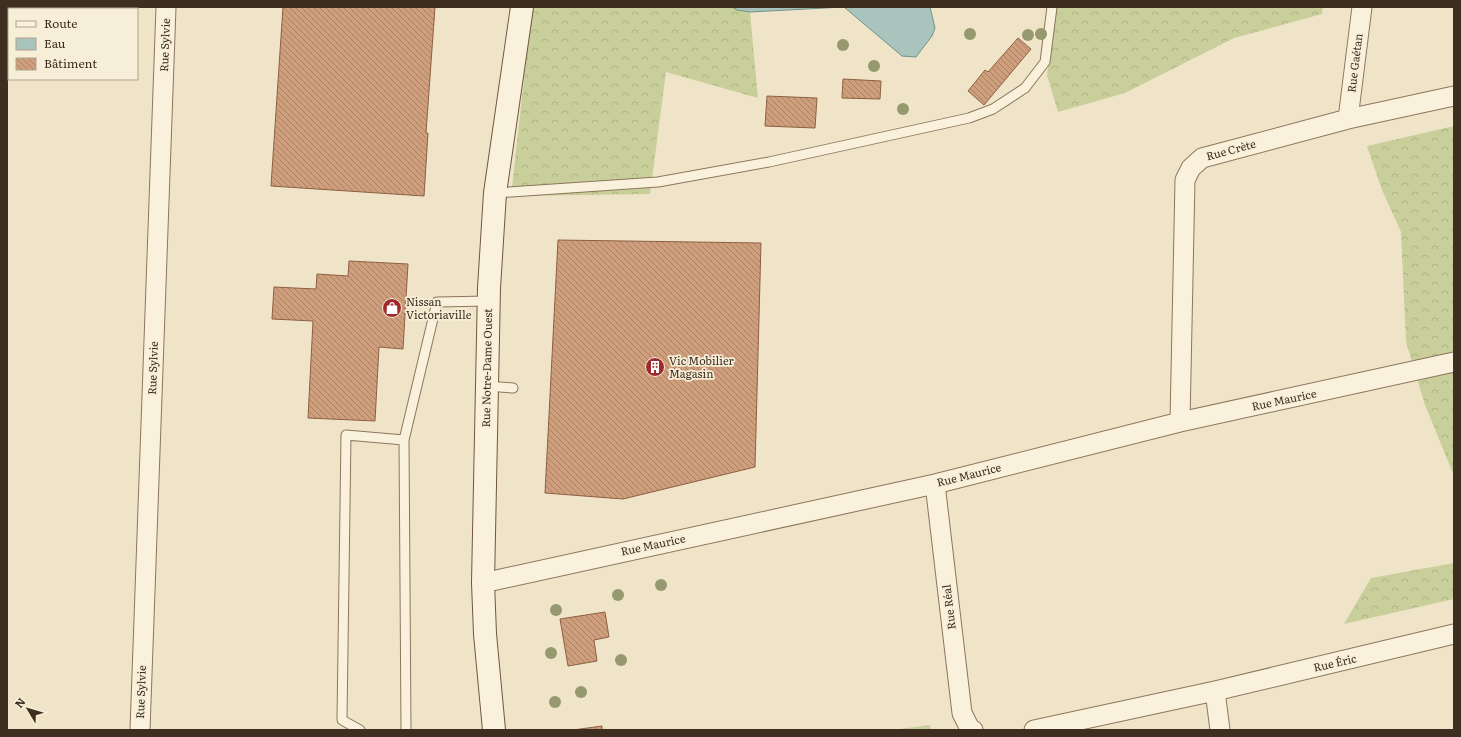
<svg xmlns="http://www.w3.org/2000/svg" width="1461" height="737" font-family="Literata,serif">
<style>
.forest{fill:url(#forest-crowns)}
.water{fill:#a9c4bc;stroke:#6f938a}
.building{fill:url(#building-back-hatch);stroke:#8d5f41}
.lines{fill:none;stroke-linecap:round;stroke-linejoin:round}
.lane-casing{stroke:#8d765c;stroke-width:11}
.street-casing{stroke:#8d765c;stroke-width:21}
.secondary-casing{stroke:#6f573f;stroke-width:24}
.lane{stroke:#faf1dc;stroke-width:9}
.street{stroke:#faf1dc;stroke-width:19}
.secondary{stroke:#faf1dc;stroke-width:22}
.tree{fill:#96986f}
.labels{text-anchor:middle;stroke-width:3.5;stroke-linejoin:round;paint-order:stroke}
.street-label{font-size:11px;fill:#3d2e20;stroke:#f7eed8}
.poi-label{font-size:11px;fill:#3d2e20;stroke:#f7eed8;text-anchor:start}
</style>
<defs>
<pattern id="forest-crowns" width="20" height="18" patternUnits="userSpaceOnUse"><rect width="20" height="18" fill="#c9cf9b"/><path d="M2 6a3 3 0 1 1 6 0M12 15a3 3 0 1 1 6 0" fill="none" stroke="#aeb285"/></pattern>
<pattern id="building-back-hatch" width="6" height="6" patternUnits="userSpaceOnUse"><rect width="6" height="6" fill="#cf9f7d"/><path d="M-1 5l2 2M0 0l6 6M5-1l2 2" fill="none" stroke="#a98266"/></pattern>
</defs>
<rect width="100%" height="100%" fill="#f0e4c8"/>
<!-- forest -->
<path class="forest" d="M532 7H732L737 10 750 12 758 98 666 72 650 194 511 196Z
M1057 7H1323L1322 14 1234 38 1125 93 1058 112 1047 75Z
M1454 126V476L1425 405 1406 342 1401 232 1382 190 1367 146Z
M1454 563V599L1344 624 1371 578Z
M930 725 931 730H892Z"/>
<!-- water -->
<path class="water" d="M732 7H930L935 28 932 36 916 57 902 56 844 7 750 12 737 10Z"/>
<!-- building -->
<path class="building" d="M283 7H435L426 133H428L424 196 271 186Z
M1018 38 1031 49 984 105 968 91 985 70 988 72Z
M843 79 881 81 880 99 842 98Z
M767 96 817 98 815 128 765 126Z
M558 240 761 243 755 467 623 499 545 493Z
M349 261 408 264 403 349 379 347 375 421 308 418 313 321 272 319 274 287 316 289 317 274 348 276Z
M605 612 609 637 594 640 597 661 568 666 560 619Z
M602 726V730H573Z"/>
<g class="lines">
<defs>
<path id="lane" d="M495 193 658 182 769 162 969 118 993 109 1025 88 1045 62 1052 7
M486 386 513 388
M360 730 342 720 346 435 404 440
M406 730 404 440 437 302 489 301"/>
<path id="street" d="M1348 119 1362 7
M1180 422 1185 180 1191 168 1202 158 1348 119 1454 96
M935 484 962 713 970 729 973 730
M483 583 935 484 1180 422 1454 362
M1215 691 1220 730
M140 730 166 7
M1034 730 1215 691 1454 634"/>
<path id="secondary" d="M494 730 485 634 483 583 489 288 495 193 522 7"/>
</defs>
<!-- lane casing -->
<use href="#lane" class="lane-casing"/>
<!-- street casing -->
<use href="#street" class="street-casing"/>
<!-- secondary casing -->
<use href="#secondary" class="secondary-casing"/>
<!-- lane -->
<use href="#lane" class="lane"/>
<!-- street -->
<use href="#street" class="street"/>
<!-- secondary -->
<use href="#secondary" class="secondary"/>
</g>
<!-- trees -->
<g class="tree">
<circle cx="970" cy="34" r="6"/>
<circle cx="1041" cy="34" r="6"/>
<circle cx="1028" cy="35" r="6"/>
<circle cx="843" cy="45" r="6"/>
<circle cx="874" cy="66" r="6"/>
<circle cx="903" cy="109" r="6"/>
<circle cx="661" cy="585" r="6"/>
<circle cx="618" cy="595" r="6"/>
<circle cx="556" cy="610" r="6"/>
<circle cx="551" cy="653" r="6"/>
<circle cx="621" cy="660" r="6"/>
<circle cx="581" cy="692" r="6"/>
<circle cx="555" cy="702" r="6"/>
</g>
<!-- icons -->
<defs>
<symbol id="shop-disc" viewBox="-11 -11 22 22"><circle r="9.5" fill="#9e2a2b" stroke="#f7eed8"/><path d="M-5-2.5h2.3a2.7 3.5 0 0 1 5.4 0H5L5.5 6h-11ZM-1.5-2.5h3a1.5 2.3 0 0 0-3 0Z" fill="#fff"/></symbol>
<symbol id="building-disc" viewBox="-11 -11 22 22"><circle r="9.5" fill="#9e2a2b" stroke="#f7eed8"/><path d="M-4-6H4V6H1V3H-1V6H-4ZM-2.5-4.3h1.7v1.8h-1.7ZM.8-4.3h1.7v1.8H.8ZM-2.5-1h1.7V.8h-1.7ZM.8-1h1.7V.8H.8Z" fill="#fff"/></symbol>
</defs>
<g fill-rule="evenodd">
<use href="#shop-disc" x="381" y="297" width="22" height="22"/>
<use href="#building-disc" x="644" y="356" width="22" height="22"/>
</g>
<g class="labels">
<!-- street labels -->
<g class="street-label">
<text transform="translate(165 45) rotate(-88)" y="4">Rue Sylvie</text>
<text transform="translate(1355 63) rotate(-83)" y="4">Rue Gaétan</text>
<text transform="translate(1231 150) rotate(-15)" y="4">Rue Crète</text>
<text transform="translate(153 368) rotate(-88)" y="4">Rue Sylvie</text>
<text transform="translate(487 368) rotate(-89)" y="4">Rue Notre-Dame Ouest</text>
<text transform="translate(1284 400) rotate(-12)" y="4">Rue Maurice</text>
<text transform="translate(969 475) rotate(-14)" y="4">Rue Maurice</text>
<text transform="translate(653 545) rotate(-12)" y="4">Rue Maurice</text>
<text transform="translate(949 607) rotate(-97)" y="4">Rue Réal</text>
<text transform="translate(1335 663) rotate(-13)" y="4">Rue Éric</text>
<text transform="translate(141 692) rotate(-88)" y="4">Rue Sylvie</text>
</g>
<!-- poi labels -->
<g class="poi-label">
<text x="406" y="306">Nissan<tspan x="406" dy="13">Victoriaville</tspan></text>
<text x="669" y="365">Vic Mobilier<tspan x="669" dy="13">Magasin</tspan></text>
</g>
</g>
<!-- border -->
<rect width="1461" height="737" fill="none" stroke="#3d2e20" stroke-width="16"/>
<!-- legend -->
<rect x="8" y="8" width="130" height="72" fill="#f7eed8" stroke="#ada18e"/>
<rect x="16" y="21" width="20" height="6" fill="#faf1dc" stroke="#ada18e"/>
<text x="44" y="28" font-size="12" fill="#3d2e20">Route</text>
<rect x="16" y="38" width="20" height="12" fill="#a9c4bc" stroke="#ada18e"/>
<text x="44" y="48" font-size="12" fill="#3d2e20">Eau</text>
<rect x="16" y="58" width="20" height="12" fill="url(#building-back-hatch)" stroke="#ada18e"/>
<text x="44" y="68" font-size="12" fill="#3d2e20">Bâtiment</text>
<!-- north arrow -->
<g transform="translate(28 709) rotate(308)" stroke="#f7eed8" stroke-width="3" paint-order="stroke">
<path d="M0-3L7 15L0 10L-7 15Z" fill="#3d2e20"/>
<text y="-6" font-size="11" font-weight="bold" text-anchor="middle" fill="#3d2e20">N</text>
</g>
</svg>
